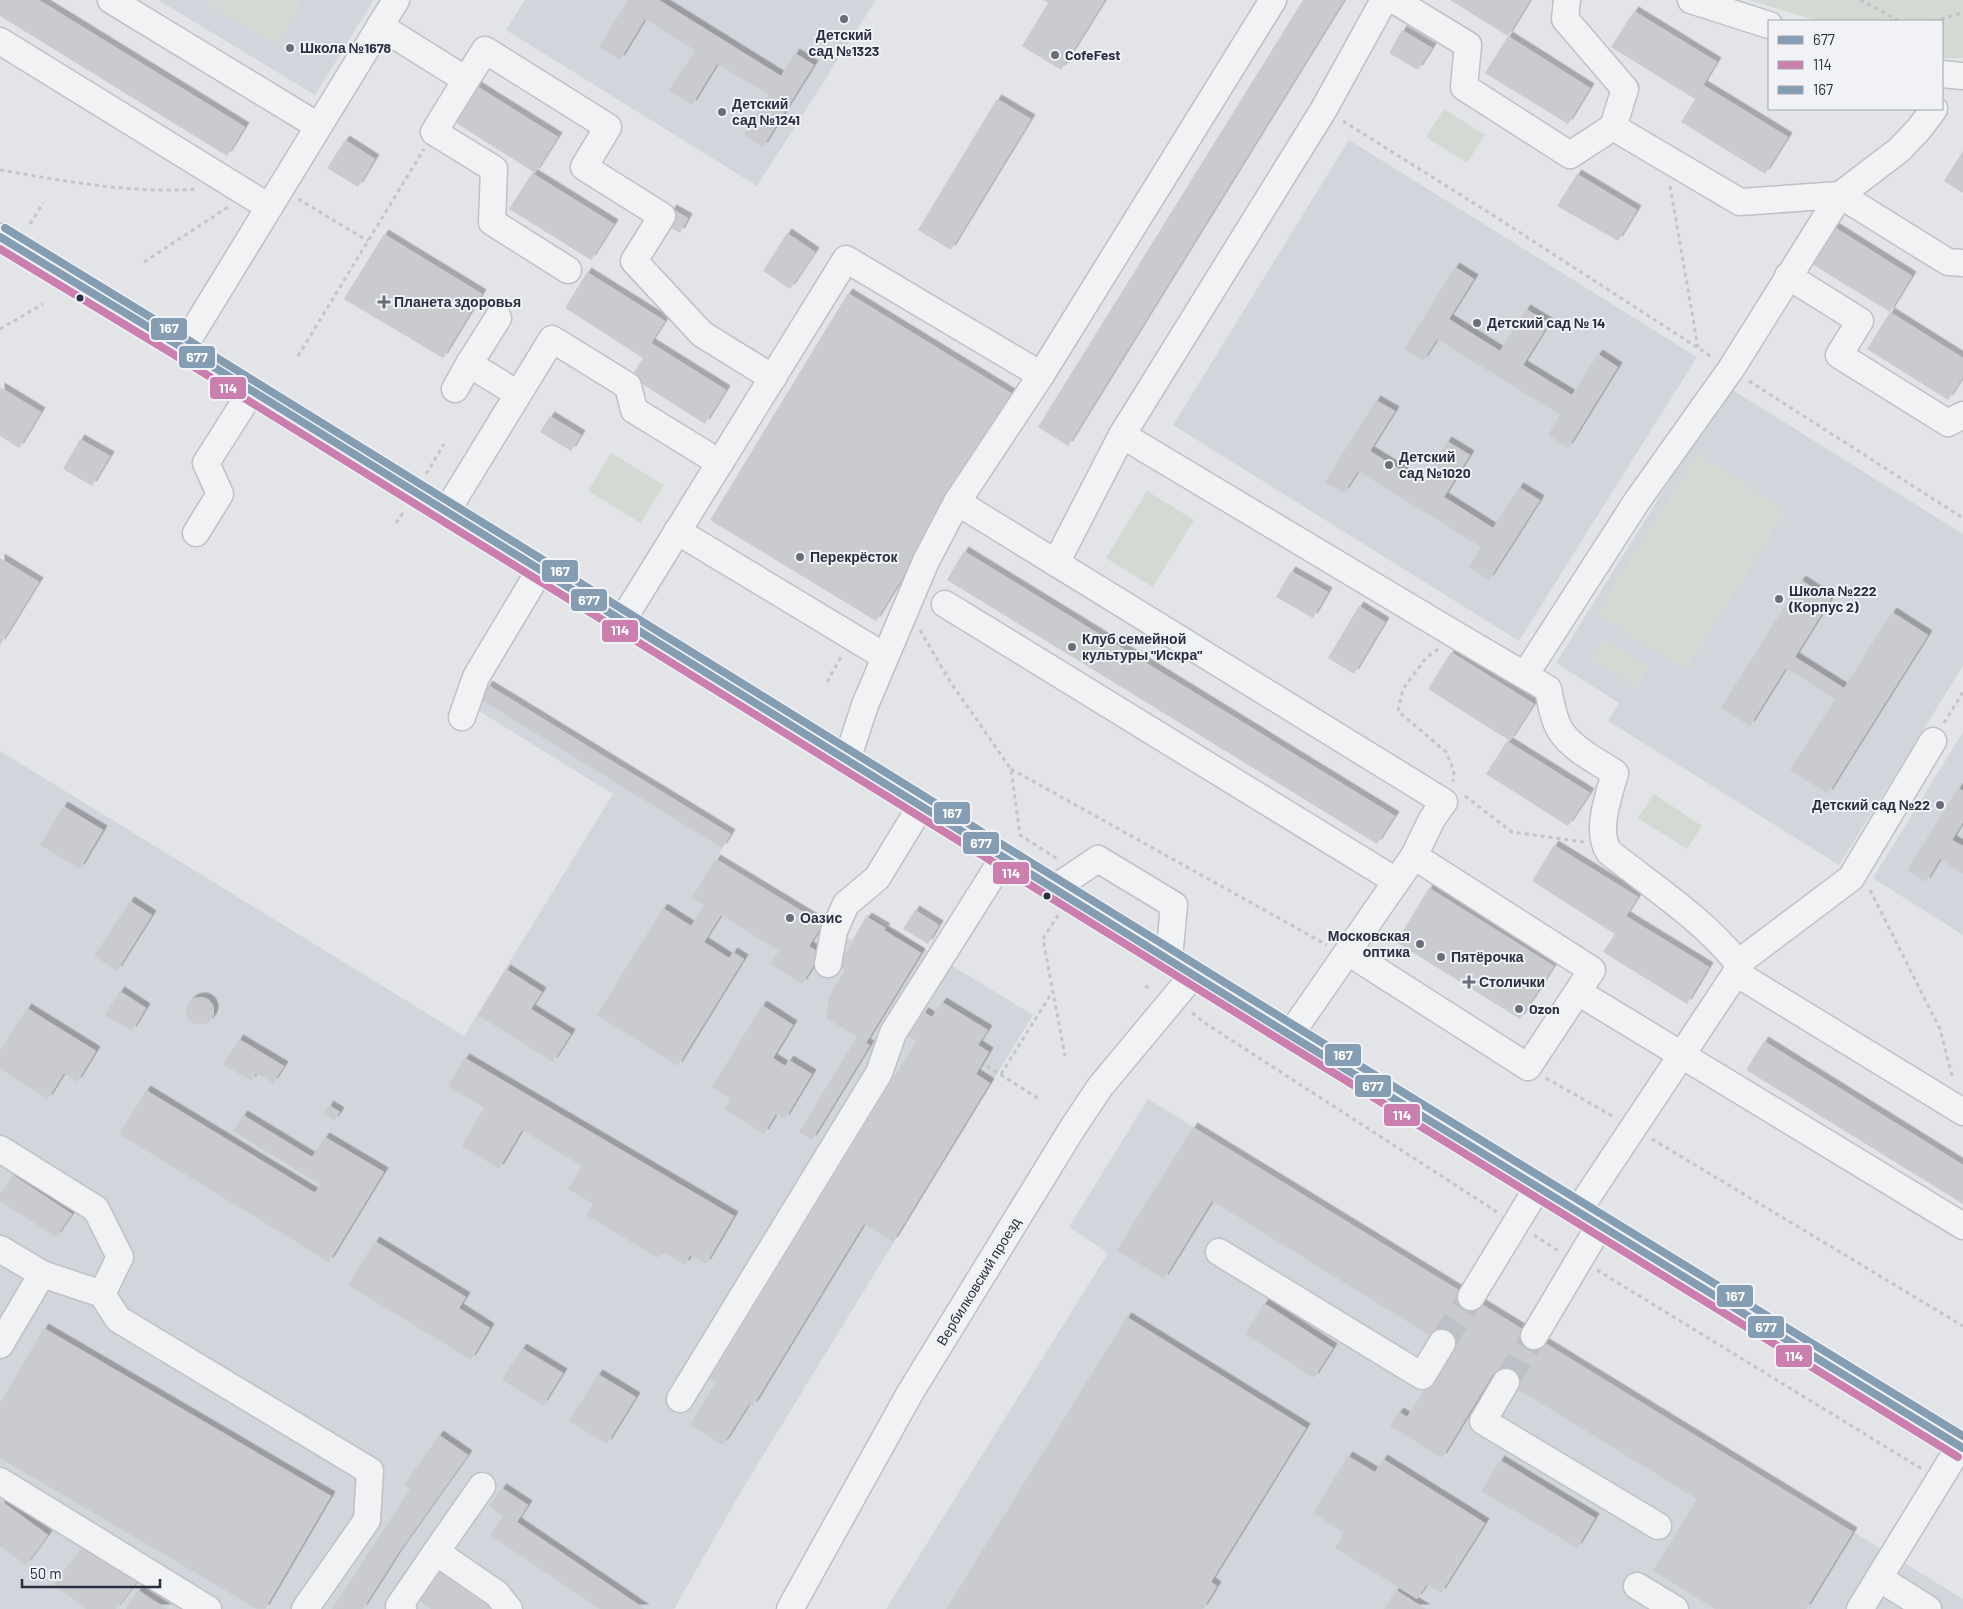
<svg xmlns="http://www.w3.org/2000/svg" width="1963" height="1609" font-family="Barlow,sans-serif">
<style>
.built{fill:#d3d5dc}
.green{fill:#d2dad3}
.building{fill:#c9cbcf;filter:url(#shadow)}
.lines{fill:none;stroke-linecap:round;stroke-linejoin:round}
.minor-tunnel{stroke:#bdc0c6;stroke-width:26;stroke-dasharray:26 13;stroke-linecap:butt}
.minor-casing{stroke:#bfc1c4;stroke-width:29}
.path{stroke:#c4c5ca;stroke-width:3;stroke-dasharray:4 4;stroke-linecap:butt}
.minor{stroke:#f1f2f4;stroke-width:26}
.bus-1-casing{stroke:#f0f2f6;stroke-width:11}
.bus-2-casing{stroke:#f0f2f6;stroke-width:11}
.bus-3-casing{stroke:#f0f2f6;stroke-width:11}
.bus-1{stroke:#859db3;stroke-width:8}
.bus-2{stroke:#ca7fae;stroke-width:8}
.bus-3{stroke:#859db3;stroke-width:8}
.poi-dot{fill:#6a6e7a;stroke:#f0f2f6;stroke-width:2}
.bus-dot{fill:#292f40;stroke:#f0f2f6;stroke-width:2}
.labels{text-anchor:middle;stroke-width:4;stroke-linejoin:round;paint-order:stroke}
.poi-label{font-size:14px;font-weight:bold;fill:#292f40;stroke:#f0f2f6;text-anchor:start}
.street-label{font-size:14px;fill:#292f40;stroke:#f0f2f6}
.line-badge{stroke:#f0f2f6;stroke-width:2}
.badge-label{font-size:14px;text-anchor:middle;font-weight:bold;fill:#fff}
</style>
<defs>
<filter id="shadow"><feDropShadow dx="4.5" dy="-4.5" stdDeviation="0" flood-color="#0004"/></filter>
</defs>
<rect width="100%" height="100%" fill="#e2e4e7"/>
<!-- built -->
<path class="built" d="M158 0H374L315 95Z
M525 0H876L757 186 506 30Z
M1349 140 1697 357 1519 641 1173 425Z
M1728 387 1963 534V666L1839 865 1608 721 1619 703 1556 663Z
M488 685 731 834 716 859 823 924 852 940 867 914 1033 1015 742 1490 674 1609H0V751L464 1036 613 794 474 708Z
M1963 732V935L1873 878Z
M1148 1099 1963 1599V1609H886L1108 1253 1069 1227Z"/>
<!-- green -->
<path class="green" d="M202 0H303L276 45Z
M1749 0H1963V58H1942V21H1818Z
M1444 109 1485 135 1467 163 1426 137Z
M611 453 664 485 641 523 588 491Z
M1697 453 1786 510 1686 670 1596 614Z
M1147 491 1194 520 1153 587 1106 558Z
M1603 638 1650 667 1637 688 1590 660Z
M1654 794 1702 826 1687 849 1638 818Z"/>
<!-- building -->
<path class="building" d="M0 0H39L245 127 227 156 0 16Z
M628 0H659L781 76 795 53 814 65 763 147 744 135 769 95 717 64 692 105 669 91 695 50 645 19 620 60 599 47Z
M1043 0H1105L1061 70 1022 46 1048 3Z
M1303 0H1344L1068 446 1038 427Z
M1450 0H1530L1508 36Z
M1634 11 1717 62 1703 85 1788 137 1765 174 1681 122 1695 99 1611 47Z
M1402 30 1432 48 1418 70 1389 53Z
M1508 36 1590 88 1568 124 1485 73Z
M475 85 558 137 535 173 453 121Z
M997 99 1031 119 951 250 918 230Z
M345 140 375 159 358 187 327 168Z
M1963 151V193L1944 181Z
M532 173 614 224 591 260 509 209Z
M1577 174 1637 210 1618 241 1557 206Z
M672 209 688 218 680 233 664 224Z
M1834 227 1912 276 1890 312 1963 358V377L1948 400 1867 349 1890 312 1812 264Z
M787 233 815 252 790 289 763 271Z
M384 234 482 294 443 358 344 299Z
M1455 267 1474 279 1449 319 1500 351 1526 309 1549 323 1523 365 1572 395 1598 354 1618 367 1568 448 1548 435 1560 415 1437 339 1423 361 1404 349Z
M587 272 665 321 651 343 726 390 705 424 631 377 643 358 565 308Z
M848 293 1014 395 876 621 710 520Z
M0 387 41 412 19 448 0 436Z
M1376 400 1395 411 1370 451 1422 483 1447 441 1470 455 1444 497 1493 528 1519 487 1540 500 1489 580 1469 567 1481 547 1358 471 1344 493 1325 482Z
M550 416 581 435 571 451 540 432Z
M80 439 110 456 92 486 63 469Z
M964 551 1395 816 1377 844 947 580Z
M0 558 39 582 0 645Z
M1291 571 1328 592 1313 618 1276 597Z
M1801 580 1831 599 1795 657 1844 688 1892 612 1928 635 1828 794 1790 770 1835 699 1786 668 1750 726 1721 708Z
M1359 606 1385 622 1354 674 1328 658Z
M1451 652 1534 704 1510 741 1428 689Z
M488 685 731 834 722 848 480 699Z
M1507 741 1590 793 1568 826 1486 774Z
M1958 788 1963 791V822L1952 840 1963 846V874L1940 859 1926 882 1907 870Z
M63 806 103 830 80 869 40 845Z
M1554 845 1638 897 1626 916 1709 967 1687 1004 1603 952 1615 934 1532 881Z
M716 859 823 924 809 946 821 954 802 984 770 964 779 951 721 915 704 942 729 958 733 952 744 959 678 1066 597 1015 663 908 691 926 704 905 692 897Z
M1429 888 1554 966 1520 1019 1396 942Z
M130 901 152 915 117 971 94 956Z
M915 910 939 925 928 944 903 929Z
M867 917 886 928 884 930 921 953 866 1043 870 1045 812 1140 799 1132 857 1037 826 1018 829 996 845 970 838 965Z
M506 969 542 992 531 1009 571 1034 553 1062 478 1015Z
M120 991 146 1008 132 1031 105 1015Z
M186 1011a14 14 0 1 1 28 0a14 14 0 1 1-28 0Z
M942 1002 988 1030 978 1045 989 1052 976 1074 990 1083 893 1242 864 1224 753 1406 749 1404 723 1445 690 1425 715 1383 709 1380 916 1041 908 1036 924 1012 932 1017Z
M762 1005 793 1025 773 1058 785 1066 789 1060 812 1074 785 1119 776 1114 764 1134 724 1109 730 1098 712 1087Z
M27 1008 96 1051 77 1082 64 1073 48 1099 0 1069V1051Z
M239 1039 284 1066 273 1083 256 1073 251 1081 223 1064Z
M1764 1041 1963 1165V1204L1746 1070Z
M465 1058 734 1216 706 1264 690 1255 685 1265 662 1251 658 1258 586 1215 593 1204 568 1189 582 1166 522 1130 499 1169 462 1146 484 1108 448 1086Z
M146 1090 315 1193 320 1184 233 1131 243 1115 312 1157 325 1137 384 1172 329 1262 119 1134Z
M329 1105 340 1112 334 1121 324 1114Z
M1193 1127 1853 1532 1806 1609H1715L1653 1571 1697 1499 1493 1374 1442 1458 1390 1426 1399 1412 1407 1417 1450 1348 1212 1201 1164 1279 1117 1250Z
M13 1175 72 1214 56 1237 0 1201V1194Z
M375 1241 466 1297 459 1308 490 1328 471 1360 348 1285Z
M1264 1303 1333 1348 1314 1378 1245 1334Z
M1127 1317 1306 1428 1211 1582 1217 1586 1203 1609H946Z
M44 1328 331 1496 265 1609H257L0 1458V1403Z
M522 1348 563 1373 543 1405 502 1380Z
M598 1374 636 1397 607 1444 569 1421Z
M439 1435 468 1455 399 1552 363 1609H332L410 1489 404 1485Z
M1348 1456 1375 1472 1383 1459 1485 1523 1441 1593 1427 1584 1417 1599 1335 1548 1344 1533 1313 1513Z
M1500 1460 1595 1518 1577 1548 1481 1491Z
M502 1488 528 1505 517 1522 645 1609H600L490 1535 503 1516 489 1506Z
M0 1500 48 1535 26 1565 0 1546Z
M86 1542 137 1582 116 1609H86L54 1584Z
M438 1567 500 1609H431L417 1599Z
M138 1590 167 1609H126Z
M1396 1590 1426 1609H1384Z"/>
<g class="lines">
<!-- minor-tunnel -->
<path class="minor-tunnel" d="M1442 1343 1471 1297
M1506 1382 1534 1336"/>
<defs>
<g id="minor">
<path d="M111 0 318 126"/>
<path d="M1394 0 1468 45 1464 87 1570 155 1613 127 1740 202 1840 195 1948 262 1963 263"/>
<path d="M1567 0 1565 19 1625 89 1613 127"/>
<path d="M1691 0 1769 25"/>
<path d="M380 26 466 80 485 50 608 127 584 167 662 216 634 261 702 334 773 378"/>
<path d="M0 41 269 207"/>
<path d="M1942 74 1963 76"/>
<path d="M466 80 434 132 494 169 492 222 568 270"/>
<path d="M0 237 183 348 1290 1035 1963 1448"/>
<path d="M1788 276 1860 321 1839 355 1948 423 1963 415"/>
<path d="M498 318 469 364 518 394"/>
<path d="M183 348 396 0"/>
<path d="M1041 375 1273 0"/>
<path d="M455 389 469 364"/>
<path d="M1122 435 1461 638 1548 689C1551 703 1553 718 1560 730 1572 749 1597 761 1615 773 1609 795 1595 831 1609 852 1653 887 1703 919 1738 963L1736 973"/>
<path d="M957 502 1444 802 1432 819 1414 856 1290 1035"/>
<path d="M446 512 552 339 628 386 634 410 720 463"/>
<path d="M677 531 884 656"/>
<path d="M196 533 220 494 206 463 251 392"/>
<path d="M1056 563 1122 435 1324 109 1384 0"/>
<path d="M945 604 1396 881"/>
<path d="M622 621 846 259 1041 375 957 502 926 561 865 705 847 760"/>
<path d="M1525 675 1637 501 1731 369 1840 195 1899 150 1919 129 1934 109"/>
<path d="M462 717 476 677 540 570"/>
<path d="M1055 888 1098 859 1174 905 1169 959"/>
<path d="M1348 952 1528 1067 1592 970 1414 856"/>
<path d="M1738 963 1851 878 1933 741"/>
<path d="M828 964 834 931 846 904 877 878 921 806"/>
<path d="M1578 992 1963 1226"/>
<path d="M0 1149 96 1209 120 1257 102 1294"/>
<path d="M1578 1211 1736 973 1963 1112"/>
<path d="M0 1249 42 1274 102 1294 118 1319 370 1471 367 1520 305 1609"/>
<path d="M1219 1252 1422 1376 1442 1343"/>
<path d="M1471 1297 1538 1187"/>
<path d="M1534 1336 1600 1225"/>
<path d="M0 1345 42 1274"/>
<path d="M1506 1382 1483 1421 1658 1526"/>
<path d="M680 1399 879 1073 893 1033 1004 857"/>
<path d="M0 1481 208 1609"/>
<path d="M436 1552 482 1486"/>
<path d="M1879 1578 1928 1609"/>
<path d="M1637 1586 1675 1609"/>
<path d="M403 1609 399 1606 436 1552 497 1594 509 1609"/>
<path id="s1" d="M790 1609 910 1393 1072 1129 1100 1087 1194 974"/>
<path d="M1860 1609 1960 1446"/>
</g>
</defs>
<!-- minor casing -->
<use href="#minor" class="minor-casing"/>
<!-- path -->
<path class="path" d="M1860 0 1900 21
M1933 21 1963 13
M1343 121 1499 219 1712 357
M0 170C65 181 131 194 198 189
M1670 186 1698 347
M298 199 368 241
M30 224 43 203
M144 262 228 207
M0 329 43 304
M298 356 424 149
M1749 381 1963 518
M426 474 444 444
M396 523 404 511
M920 630 951 683 1011 769 1020 835 1059 860
M1438 649 1426 658 1403 689 1398 711 1446 752 1454 771 1453 782
M827 682 842 655
M1944 723 1963 692
M1011 769 1327 945
M1465 796 1512 832 1584 842
M1870 890 1940 1029 1953 1080
M1058 915 1043 939 1065 1056
M1145 986 1151 989
M1192 1013 1205 1023 1497 1212
M987 1066 1039 1099
M1001 1074 1053 991
M1546 1078 1614 1117
M1652 1139 1963 1326
M1534 1235 1560 1252
M1597 1270 1922 1469"/>
<!-- minor -->
<use href="#minor" class="minor"/>
<defs>
<path id="bus-1" d="M0 237 183 348 1290 1035 1963 1448"/>
<path id="bus-2" d="M0 249 178 357 1285 1043 1958 1457"/>
<path id="bus-3" d="M5 228 188 340 1295 1026 1963 1436"/>
</defs>
<!-- bus-1 casing -->
<use href="#bus-1" class="bus-1-casing"/>
<!-- bus-2 casing -->
<use href="#bus-2" class="bus-2-casing"/>
<!-- bus-3 casing -->
<use href="#bus-3" class="bus-3-casing"/>
<!-- bus-1 -->
<use href="#bus-1" class="bus-1"/>
<!-- bus-2 -->
<use href="#bus-2" class="bus-2"/>
<!-- bus-3 -->
<use href="#bus-3" class="bus-3"/>
</g>
<!-- markers -->
<g class="poi-dot">
<circle cx="844" cy="19" r="5"/>
<circle cx="290" cy="48" r="5"/>
<circle cx="1055" cy="55" r="5"/>
<circle cx="722" cy="112" r="5"/>
<path d="M381.5 294.5h5v5h5v5h-5v5h-5v-5h-5v-5h5z"/>
<circle cx="1477" cy="323" r="5"/>
<circle cx="1389" cy="465" r="5"/>
<circle cx="800" cy="557" r="5"/>
<circle cx="1779" cy="599" r="5"/>
<circle cx="1072" cy="647" r="5"/>
<circle cx="1940" cy="805" r="5"/>
<circle cx="790" cy="918" r="5"/>
<circle cx="1420" cy="944" r="5"/>
<circle cx="1441" cy="957" r="5"/>
<path d="M1466.5 974.5h5v5h5v5h-5v5h-5v-5h-5v-5h5z"/>
<circle cx="1519" cy="1009" r="5"/>
</g>
<g class="bus-dot">
<circle cx="80" cy="298" r="4.5"/>
<circle cx="1047" cy="896" r="4.5"/>
</g>
<g class="labels">
<!-- poi labels -->
<g class="poi-label">
<text x="844" y="40" text-anchor="middle">Детский<tspan x="844" dy="16">сад №1323</tspan></text>
<text x="300" y="53">Школа №1678</text>
<text x="1065" y="60">CofeFest</text>
<text x="732" y="109">Детский<tspan x="732" dy="16">сад №1241</tspan></text>
<text x="394" y="307">Планета здоровья</text>
<text x="1487" y="328">Детский сад № 14</text>
<text x="1399" y="462">Детский<tspan x="1399" dy="16">сад №1020</tspan></text>
<text x="810" y="562">Перекрёсток</text>
<text x="1789" y="596">Школа №222<tspan x="1789" dy="16">(Корпус 2)</tspan></text>
<text x="1082" y="644">Клуб семейной<tspan x="1082" dy="16">культуры "Искра"</tspan></text>
<text x="1930" y="810" text-anchor="end">Детский сад №22</text>
<text x="800" y="923">Оазис</text>
<text x="1410" y="941" text-anchor="end">Московская<tspan x="1410" dy="16">оптика</tspan></text>
<text x="1451" y="962">Пятёрочка</text>
<text x="1479" y="987">Столички</text>
<text x="1529" y="1014">Ozon</text>
</g>
<!-- street labels -->
<g class="street-label">
<text dy="5" stroke="none"><textPath href="#s1" startOffset="378">Вербилковский проезд</textPath></text>
</g>
</g>
<g class="line-badge">
<rect x="150" y="317" width="38" height="24" rx="5" fill="#859db3"/>
<rect x="178" y="345" width="38" height="24" rx="5" fill="#859db3"/>
<rect x="209" y="376" width="38" height="24" rx="5" fill="#ca7fae"/>
<rect x="541" y="559" width="38" height="24" rx="5" fill="#859db3"/>
<rect x="570" y="588" width="38" height="24" rx="5" fill="#859db3"/>
<rect x="601" y="619" width="38" height="24" rx="5" fill="#ca7fae"/>
<rect x="933" y="801" width="38" height="24" rx="5" fill="#859db3"/>
<rect x="962" y="831" width="38" height="24" rx="5" fill="#859db3"/>
<rect x="992" y="861" width="38" height="24" rx="5" fill="#ca7fae"/>
<rect x="1324" y="1043" width="38" height="24" rx="5" fill="#859db3"/>
<rect x="1354" y="1074" width="38" height="24" rx="5" fill="#859db3"/>
<rect x="1383" y="1103" width="38" height="24" rx="5" fill="#ca7fae"/>
<rect x="1716" y="1284" width="38" height="24" rx="5" fill="#859db3"/>
<rect x="1747" y="1315" width="38" height="24" rx="5" fill="#859db3"/>
<rect x="1775" y="1344" width="38" height="24" rx="5" fill="#ca7fae"/>
</g>
<g class="badge-label">
<text x="169" y="333">167</text>
<text x="197" y="362">677</text>
<text x="228" y="393">114</text>
<text x="560" y="576">167</text>
<text x="589" y="605">677</text>
<text x="620" y="635">114</text>
<text x="952" y="818">167</text>
<text x="981" y="848">677</text>
<text x="1011" y="878">114</text>
<text x="1343" y="1060">167</text>
<text x="1373" y="1091">677</text>
<text x="1402" y="1120">114</text>
<text x="1735" y="1301">167</text>
<text x="1766" y="1332">677</text>
<text x="1794" y="1361">114</text>
</g>
<!-- legend -->
<rect x="1768" y="20" width="175" height="90" fill="#f0f2f6" stroke="#a0a4ad"/>
<rect x="1778" y="36" width="25" height="8" fill="#859db3" stroke="#a0a4ad"/>
<text x="1813" y="45" font-size="15" fill="#292f40">677</text>
<rect x="1778" y="61" width="25" height="8" fill="#ca7fae" stroke="#a0a4ad"/>
<text x="1813" y="70" font-size="15" fill="#292f40">114</text>
<rect x="1778" y="86" width="25" height="8" fill="#859db3" stroke="#a0a4ad"/>
<text x="1813" y="95" font-size="15" fill="#292f40">167</text>
<!-- scale -->
<path d="M22 1579v8h138v-8" fill="none" stroke="#292f40" stroke-width="2.5"/>
<text x="30" y="1579" font-size="15" fill="#292f40" stroke="#f0f2f6" stroke-width="4" paint-order="stroke">50 m</text>
</svg>
